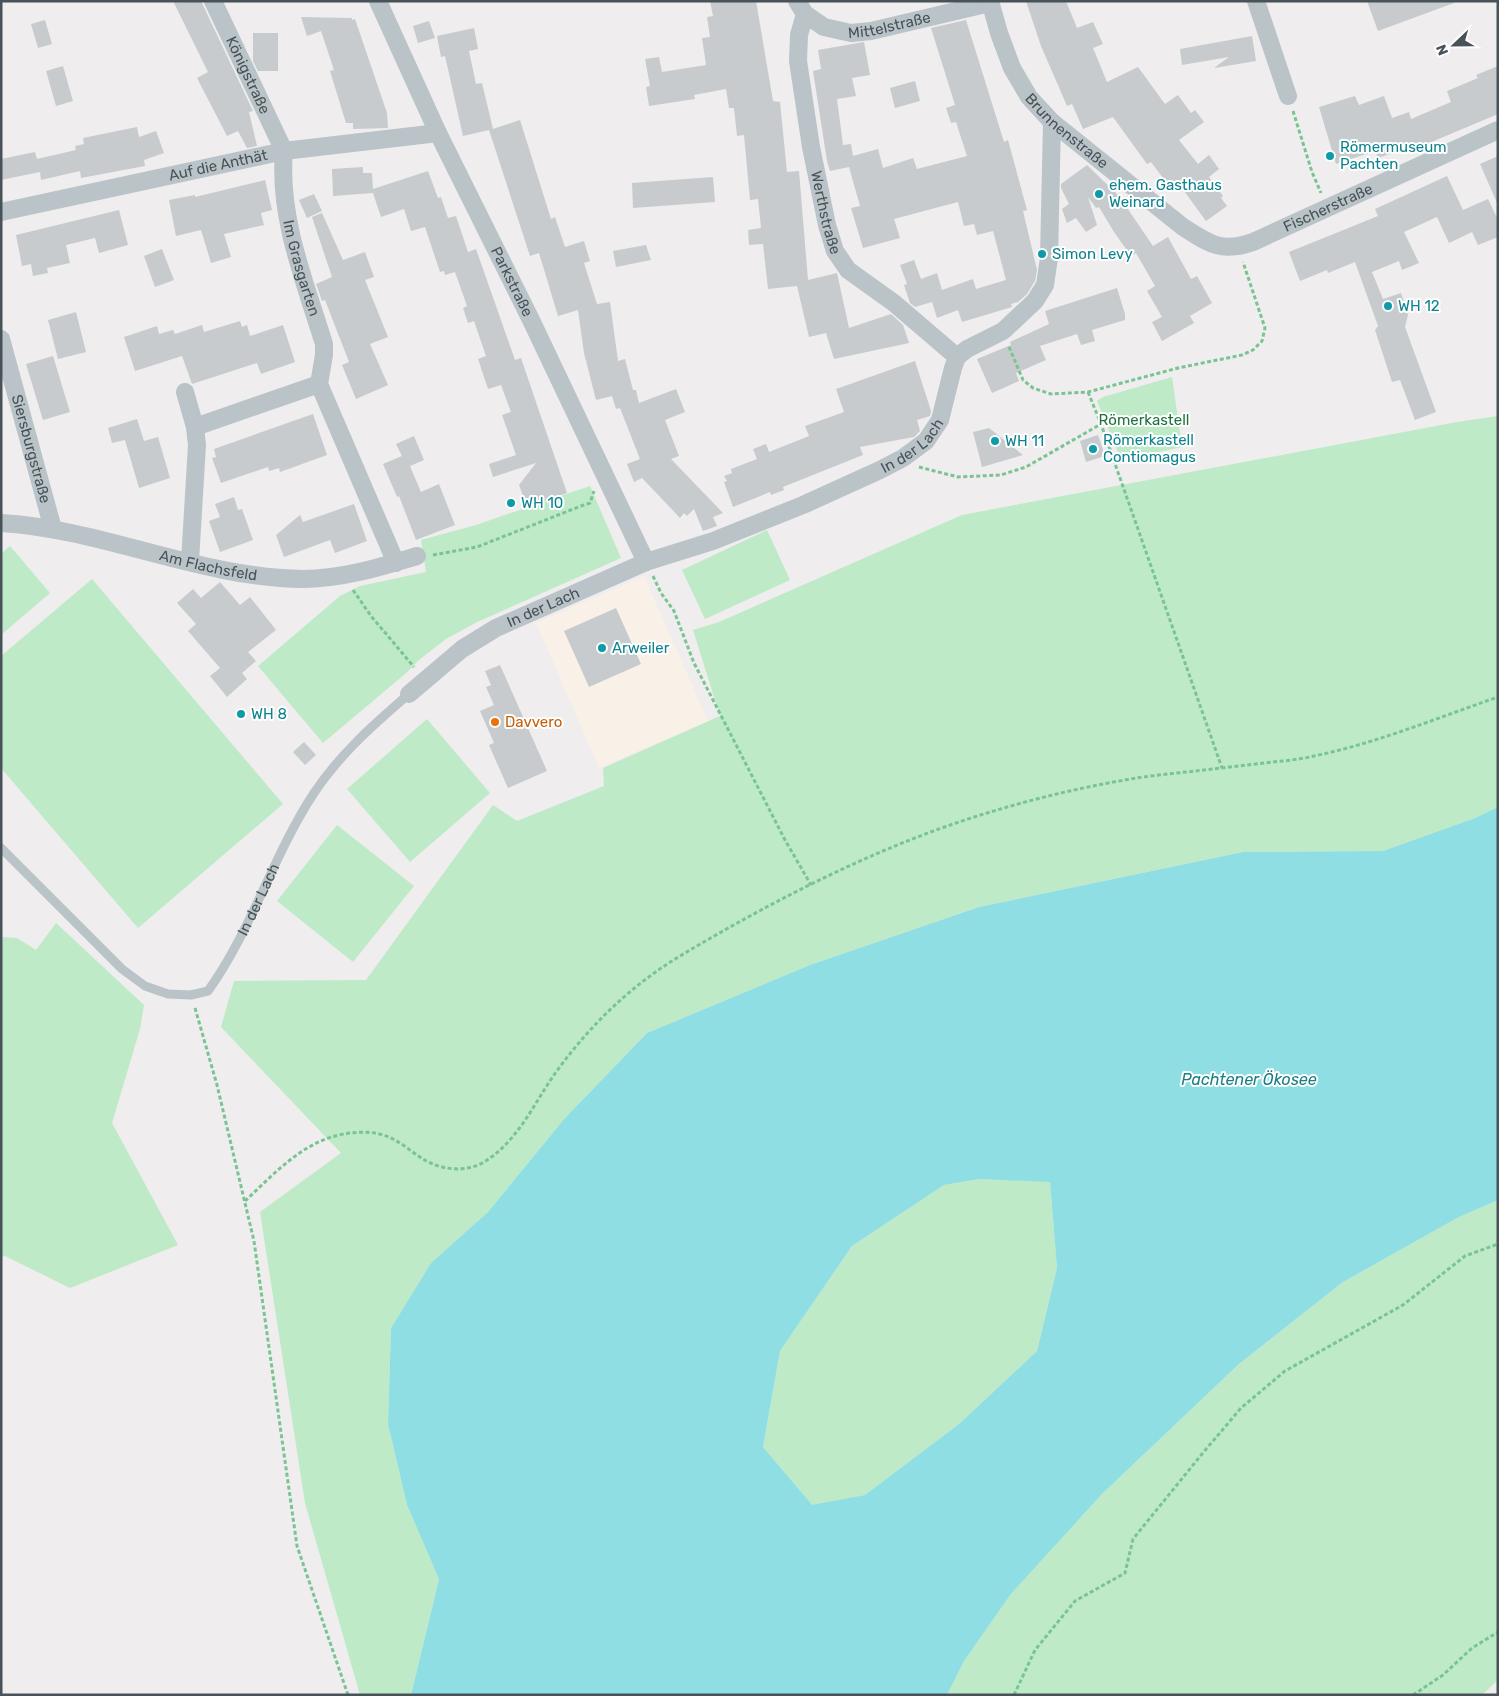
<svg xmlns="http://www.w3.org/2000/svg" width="1499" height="1696" font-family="Rubik,sans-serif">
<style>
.commercial{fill:#f9f1e7}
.green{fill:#beeac8}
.water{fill:#8fdee3;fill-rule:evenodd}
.building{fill:#c7cbce}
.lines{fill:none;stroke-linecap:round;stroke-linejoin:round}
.path{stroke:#7ac494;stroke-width:3;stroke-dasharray:4 2.5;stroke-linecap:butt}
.service{stroke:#b9c3c8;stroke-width:9}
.minor{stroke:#b9c3c8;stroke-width:18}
.culture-dot{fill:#0f9aa8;stroke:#fff;stroke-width:2}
.food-dot{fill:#e8710a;stroke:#fff;stroke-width:2}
.labels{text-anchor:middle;stroke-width:4;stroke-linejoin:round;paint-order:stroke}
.street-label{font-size:15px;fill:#475358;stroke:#fff}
.culture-label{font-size:15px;fill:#0d838f;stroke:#fff;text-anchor:start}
.park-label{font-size:15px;fill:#1f723c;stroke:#fff}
.food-label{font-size:15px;fill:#c56008;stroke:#fff;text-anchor:start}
.water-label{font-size:16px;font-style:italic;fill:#187f84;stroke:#fff}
</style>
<rect width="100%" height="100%" fill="#efeded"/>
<!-- commercial -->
<path class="commercial" d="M644 576 708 721 599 768 536 623Z"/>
<!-- green -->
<path class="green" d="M1172 377 1182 447 1121 460 1097 401 1103 397Z
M1498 416V807L1475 818 1383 851 1243 852 979 907 810 965 647 1033 565 1118 488 1212 431 1263 391 1328 388 1424 407 1505 439 1579 411 1695H360L305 1503 260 1212 341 1153 221 1027 234 981 366 980 493 805 517 821 604 786 603 768 720 716 693 630 719 622 962 515 1457 422Z
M590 486 621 558 475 623 446 639 419 660 405 674 323 743 258 666 340 596 360 586 426 572 421 540 476 525Z
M767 530 790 580 705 619 682 570Z
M10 546 50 593 1 635V554Z
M92 579 283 804 138 928 1 768V656Z
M427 719 490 793 410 862 347 789Z
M337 825 414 886 353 962 277 901Z
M56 923 144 1005 140 1029 112 1123 178 1245 70 1288 5 1256 1 1257V937L17 938 36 950Z
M980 1179 1050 1181 1057 1268 1037 1351 959 1424 865 1495 812 1506 763 1447 780 1351 852 1246 944 1185Z
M1498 1200V1680L1482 1695H947L964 1661 1011 1594 1102 1494 1239 1364 1343 1282 1459 1217Z"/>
<!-- water -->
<path class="water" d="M1498 807V1200L1459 1217 1343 1282 1239 1364 1102 1494 1011 1594 964 1661 947 1695H411L439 1579 407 1505 388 1424 391 1328 431 1263 488 1212 565 1118 647 1033 810 965 979 907 1243 852 1383 851 1475 818ZM980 1179 1050 1182 1057 1268 1037 1351 959 1424 865 1495 812 1505 763 1447 780 1351 852 1246 944 1185Z"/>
<!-- building -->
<path class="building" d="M173 1H201L253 111 249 112 257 146 247 148 238 131 227 136 197 78 208 72Z
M710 1H756L773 101 780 102 787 172 799 171 808 280 837 273 849 328 891 314 903 325 909 343 834 359 826 333 809 337 797 286 768 289 763 244 749 245 748 230 761 228 758 199 750 200 744 135 737 136 734 108H729L726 89 694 95 695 99 649 106 646 87 650 86 645 59 659 57 662 72 706 65 702 38 710 37 707 17 713 16Z
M1026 1H1066L1077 28 1093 22 1103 44 1093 48 1107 82 1138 67 1165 104 1178 95 1191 113 1195 110 1204 122 1179 140 1198 164 1209 155 1219 169 1209 177 1223 196 1221 198 1227 206 1206 221 1176 180 1169 186 1151 162 1147 164 1113 117 1083 129 1072 104 1067 106 1041 46Z
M1367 1H1454V3L1378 31Z
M301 17 352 18V20L307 36Z
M355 19 387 113 388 128 353 129V123H346L330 71 334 70 321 31Z
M45 20 52 44 38 48 31 24Z
M966 20 1004 142 1008 140 1027 210 1023 211 1037 270 1035 281 1027 294 1018 302 1011 304 1012 307 962 322 958 310 937 318 932 302 915 307 910 303 904 285 907 284 900 265 914 260 921 279 937 273 942 290 973 279 976 289 1006 280 993 231 977 235 974 224 964 226 958 202 894 219 900 238 863 248 851 208 860 206 849 167 830 171 827 161 813 71 821 69 818 50 864 42 870 75 852 78 856 96 837 99 843 145 851 144 853 156 878 149 883 168 913 158 917 169 967 156 956 122 951 123 946 108 955 105 931 28Z
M429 21 435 38 418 43 413 26Z
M474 28 478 49 469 51 476 84 482 83 493 129 520 120 551 219 555 217 565 247 584 241 590 261 584 263 597 304 610 302 618 361 625 359 633 390H636L639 403 676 389 685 412 665 420 679 456 671 459 723 513 713 517 717 526 703 531 694 509 687 516 684 513 680 518 642 478 634 482 627 464 640 459 620 408 616 409 612 396 596 400 584 353 578 310 558 316 539 253 530 256 489 130 463 136 445 56 441 57 437 36Z
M253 33H278V71H258L253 61Z
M1252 36 1256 61 1214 68 1229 57 1182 65 1180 49Z
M63 66 73 101 56 106 46 71Z
M1498 66V114L1422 146 1421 143 1378 158 1375 151 1336 164 1319 107 1355 96 1359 105 1384 96 1392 118 1409 112 1411 119 1451 102 1447 91 1478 78 1476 75Z
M915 81 920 101 895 108 890 88Z
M137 127 139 137 156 131 164 153 144 160 145 166 81 178 80 171 41 180 40 172 1 180V159L35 152 37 159 76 150 75 146 84 144 83 138Z
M1498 156V205L1480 164Z
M1087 165 1119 196 1153 246 1168 237 1191 279 1197 276 1212 303 1190 316 1194 323 1162 341 1152 322 1162 317 1147 291 1155 286 1136 253 1131 256 1114 232 1099 207 1096 208 1088 197 1097 225 1086 232 1076 218 1067 223 1062 209 1069 204 1061 188V184Z
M363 167V173H372L373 189 428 171 438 198 441 197 448 218 456 216 468 252 476 249 515 360 521 358 567 493 527 507 519 485 536 463 493 477 489 464 516 455 502 415 511 412 501 385 488 389 478 359 486 356 474 321 468 323 463 308 467 306 455 272 445 275 444 271 440 272 425 227 411 231 404 209 381 217 373 193 333 196 332 169Z
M1447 176 1463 210 1488 199 1498 220V237L1478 245 1472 232 1449 243 1437 217 1404 232 1419 263 1402 270 1399 261 1372 272 1383 299 1401 293 1408 315 1405 327 1436 412 1415 420 1400 380 1392 382 1375 330 1378 326 1355 262 1328 273 1327 270 1300 281 1289 252 1378 216 1375 209Z
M713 177 715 202 633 208 632 183Z
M265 180 272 210 261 213 264 225 224 234 231 257 211 263 201 230 176 236 169 200 195 195V197Z
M314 194 322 211 307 218 299 200Z
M119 210 128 245 99 253 95 238 66 245 70 263 47 268 48 273 33 276 31 264 22 266 16 235Z
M322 213 343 260 365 252 374 277 365 280 388 337 370 344 388 385 356 399 342 365 349 362 325 300 322 301 316 284 332 277 312 217Z
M646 245 651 260 616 267 613 251Z
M162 249 174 280 155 287 144 256Z
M1117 288 1125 314V320L1092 330 1095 341 1081 345 1077 334 1040 346 1046 360 1016 373 1019 381 992 393 977 359 1011 345 1010 342 1049 324 1045 311Z
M76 312 86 352 58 359 48 320Z
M240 321 242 327 247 325 250 336 283 325 295 362 261 374 257 363 192 384 182 356 135 371 124 337 157 326 159 334 173 330 175 334 202 325 204 332Z
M53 356 70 412 43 420 26 364Z
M915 361 931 411 930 416 917 420 920 431 914 437 860 447 863 455 783 487 784 490 771 495 770 492 733 507 724 482 727 481 724 476 732 473 731 469 757 459 753 449 766 444 769 452 809 436 805 426 844 412 836 389Z
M313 414 327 455 280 472 279 468 269 471 268 467 221 483 212 458 216 457 214 449Z
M137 419 144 441 158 437 170 478 139 488 125 440 112 443 108 428Z
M989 428 1023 455 982 467 973 432Z
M1098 435 1105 456 1086 462 1080 441Z
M414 436 424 460 410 466 421 492 439 484 455 525 416 540 399 496 397 497 383 464 402 456 396 444Z
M234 497 238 510 242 509 253 540 220 552 209 521 220 517 215 504Z
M354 504 367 541 335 553 330 540 284 557 276 535 300 515 303 522Z
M220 582 240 605 250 597 276 630 248 652 256 661 242 673 247 679 227 697 210 676 220 668 188 631 196 624 177 603 193 589 201 598Z
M616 608 641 664 589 687 564 631Z
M500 665 547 771 508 788 489 745 494 743 480 711 494 705 486 687 491 685 485 671Z
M304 742 316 755 305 765 293 752Z"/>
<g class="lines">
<!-- path -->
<path class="path" d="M1293 111 1312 172 1321 193
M1009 347 1023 380 1033 388 1051 394 1088 392 1178 368 1242 355 1253 350 1262 341 1265 328 1243 262
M1088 392 1101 424 1222 768
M919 467 958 477 1001 475 1026 467 1101 424
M433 555 477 547 581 506 590 503 594 491
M653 576 661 593 674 611 694 663 785 840 811 885
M353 590 371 616 414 667
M195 1008 217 1085 254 1241 297 1546 348 1695
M245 1201C274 1174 303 1141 344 1134 361 1131 378 1131 393 1139 403 1144 413 1153 423 1159 441 1170 465 1173 484 1162 520 1140 535 1100 559 1068 594 1021 634 983 685 953 785 894 891 840 1004 808 1048 795 1098 784 1143 777 1184 772 1224 768 1264 763 1281 761 1298 760 1314 756 1377 743 1437 718 1498 697
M1014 1695 1035 1650 1075 1601 1125 1573 1133 1539 1202 1454 1241 1408 1285 1371 1403 1305 1465 1256 1498 1244
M1413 1695 1443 1675 1472 1648 1498 1632"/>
<!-- service -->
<path class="service" id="s1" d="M1 848 122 969 145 986 168 994 191 995 208 991C252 930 273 855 314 793 340 754 374 724 409 694"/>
<!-- minor -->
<g class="minor">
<path id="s2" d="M213 1 284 151C278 217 305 282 324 344V355L319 384 396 563"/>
<path id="s3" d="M378 1 438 133 531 320 646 562"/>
<path id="s4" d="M797 1 805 14 824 27 851 33 871 31 990 3"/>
<path id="s5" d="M990 1 999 33 1012 68 1029 97 1052 122 1183 227C1209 244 1222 253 1253 242L1498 130"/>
<path d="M1256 1 1288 96"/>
<path id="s6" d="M805 14 799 35 798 61 811 147 827 225 835 251 848 270 894 303 957 357"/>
<path id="s7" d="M1 212 284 151 438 133"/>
<path id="s8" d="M1 339 53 529"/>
<path d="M185 392 195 427 197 445 190 561"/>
<path d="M195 427 319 384"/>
<path id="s9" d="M1 523C103 529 200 578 303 579 342 579 380 567 417 556"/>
<path id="s10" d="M409 694 462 649 496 628 646 562 713 541 803 505 880 470 903 458 926 441 940 420 953 368 957 357 967 349 1003 331 1035 301 1045 285 1049 258 1052 122"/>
</g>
</g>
<!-- markers -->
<g class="culture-dot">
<circle cx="1330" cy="156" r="5"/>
<circle cx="1099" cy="194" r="5"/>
<circle cx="1042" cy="254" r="5"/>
<circle cx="1388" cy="306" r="5"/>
<circle cx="995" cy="441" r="5"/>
<circle cx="1093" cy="449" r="5"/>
<circle cx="511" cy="503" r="5"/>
<circle cx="602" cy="648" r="5"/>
<circle cx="241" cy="714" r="5"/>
</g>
<circle class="food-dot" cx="495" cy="722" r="5"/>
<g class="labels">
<!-- street labels -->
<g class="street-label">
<text dy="5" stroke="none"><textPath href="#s4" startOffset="105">Mittelstraße</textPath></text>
<text dy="5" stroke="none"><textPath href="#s2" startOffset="82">Königstraße</textPath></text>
<text dy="5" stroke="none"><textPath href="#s5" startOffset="155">Brunnenstraße</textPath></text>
<text dy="5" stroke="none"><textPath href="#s7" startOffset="222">Auf die Anthät</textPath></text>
<text dy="5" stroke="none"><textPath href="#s5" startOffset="464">Fischerstraße</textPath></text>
<text dy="5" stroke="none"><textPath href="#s6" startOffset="202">Werthstraße</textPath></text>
<text dy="5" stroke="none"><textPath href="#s2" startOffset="285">Im Grasgarten</textPath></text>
<text dy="5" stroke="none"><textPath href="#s3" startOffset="311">Parkstraße</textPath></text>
<text dy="5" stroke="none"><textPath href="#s10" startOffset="566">In der Lach</textPath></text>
<text dy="5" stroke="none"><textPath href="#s8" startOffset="114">Siersburgstraße</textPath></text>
<text dy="5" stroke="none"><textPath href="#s9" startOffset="212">Am Flachsfeld</textPath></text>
<text dy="5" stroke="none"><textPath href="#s10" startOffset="161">In der Lach</textPath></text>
<text dy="5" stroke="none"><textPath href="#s1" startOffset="369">In der Lach</textPath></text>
</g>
<!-- culture labels -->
<g class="culture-label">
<text x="1340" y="152">Römermuseum<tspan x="1340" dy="17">Pachten</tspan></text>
<text x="1109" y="190">ehem. Gasthaus<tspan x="1109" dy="17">Weinard</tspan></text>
<text x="1052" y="259">Simon Levy</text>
<text x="1398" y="311">WH 12</text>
<text x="1103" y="445">Römerkastell<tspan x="1103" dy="17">Contiomagus</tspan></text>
<text x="1005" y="446">WH 11</text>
<text x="521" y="508">WH 10</text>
<text x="612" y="653">Arweiler</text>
<text x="251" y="719">WH 8</text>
</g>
<!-- park labels -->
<g class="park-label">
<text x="1144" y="425">Römerkastell</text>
</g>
<!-- food labels -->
<g class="food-label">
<text x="505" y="727">Davvero</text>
</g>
<!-- water labels -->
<g class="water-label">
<text x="1249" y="1085">Pachtener Ökosee</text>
</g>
</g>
<!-- border -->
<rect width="1499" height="1696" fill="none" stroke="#475358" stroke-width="5"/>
<!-- north arrow -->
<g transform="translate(1454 45) rotate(248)" stroke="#ffffff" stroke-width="4" paint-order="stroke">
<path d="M0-4L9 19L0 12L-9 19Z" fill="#475358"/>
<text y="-8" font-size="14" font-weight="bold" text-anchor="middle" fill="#475358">N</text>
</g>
</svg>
